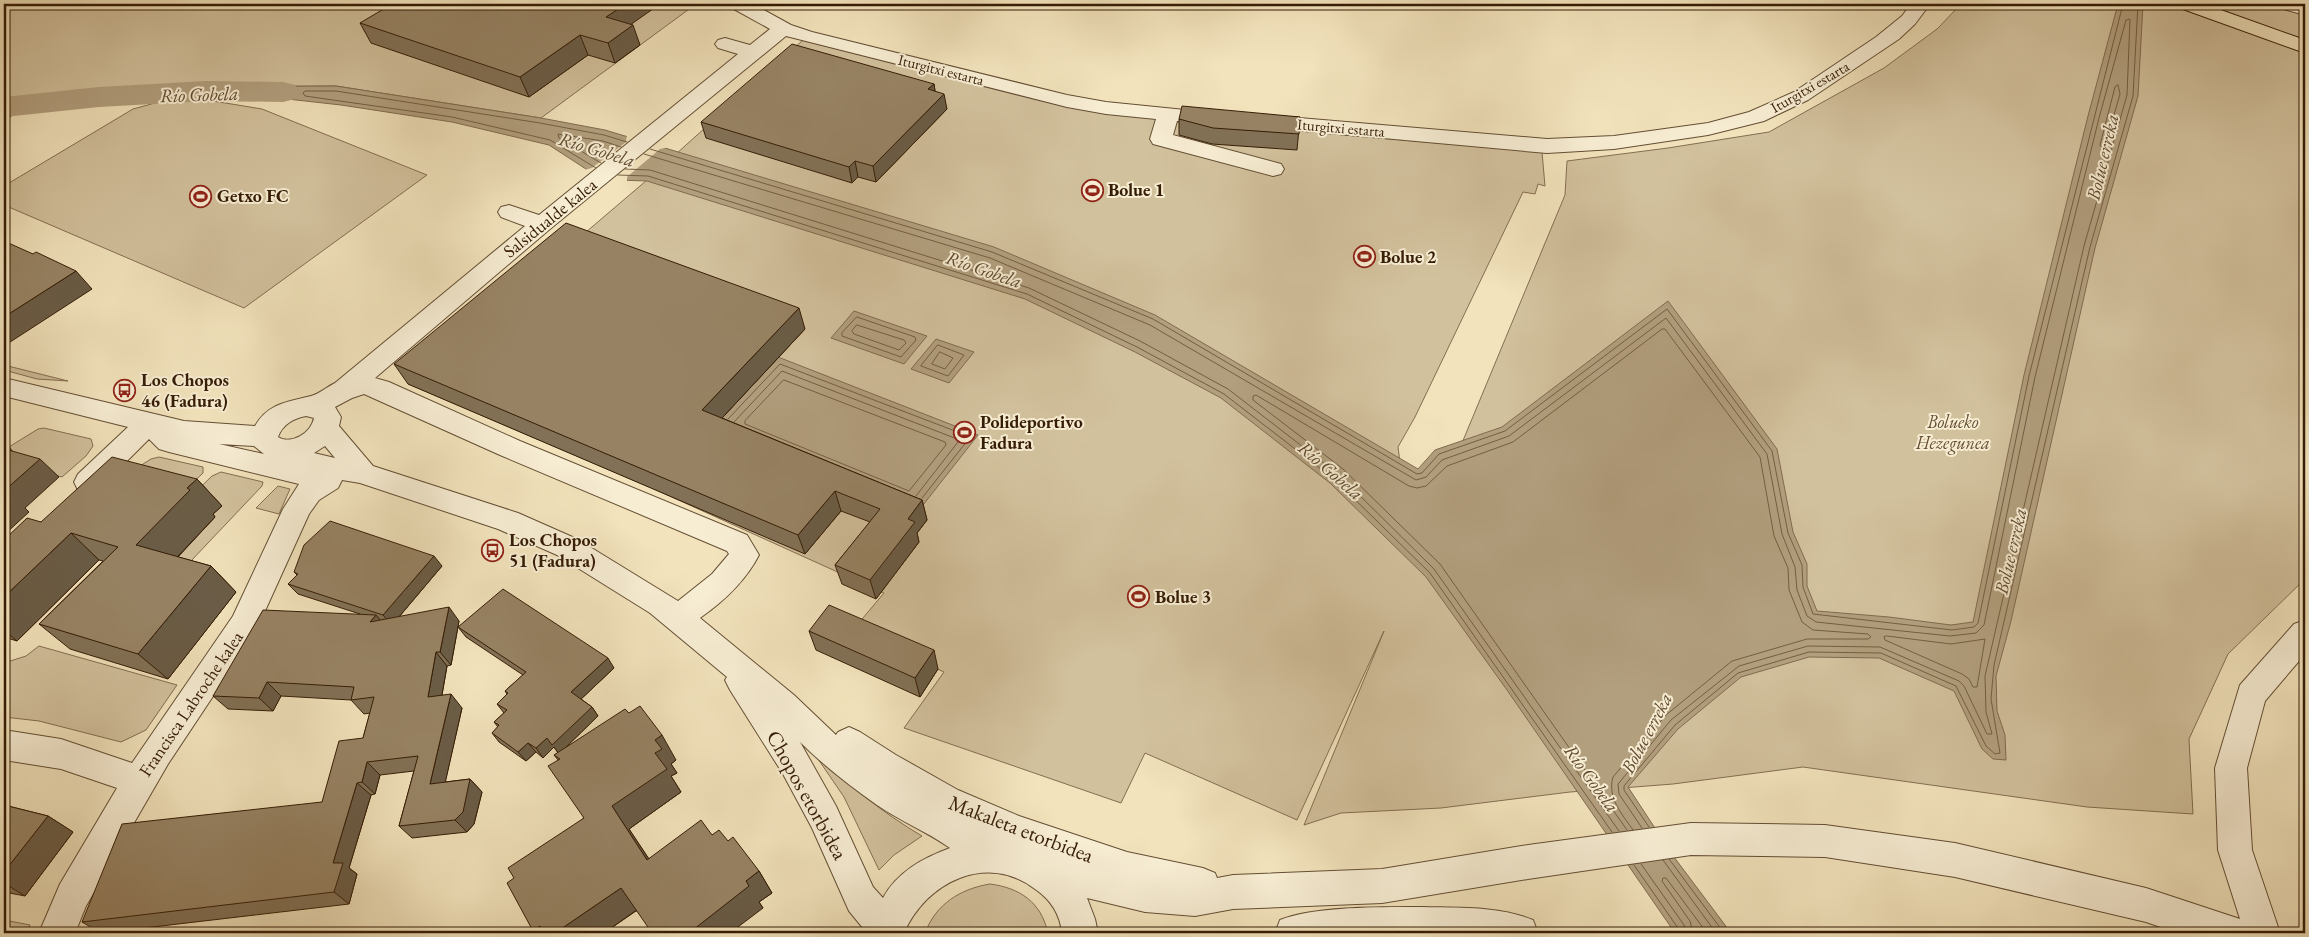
<svg xmlns="http://www.w3.org/2000/svg" width="2309" height="937" font-family="'EB Garamond',serif">
<style>
.green{fill:#d2c19d;stroke:#846e51}
.water{fill:#b29f7e;stroke:#806b4e}
.pier{fill:#f2e3bc}
.lines{fill:none;stroke-linecap:round;stroke-linejoin:round}
.shore{stroke:#745e42;stroke-width:1}
.river{fill:#b29f7e;fill-rule:evenodd}
.minor-casing{stroke:#644e33;stroke-width:2}
.highway-casing{stroke:#351c05;stroke-width:2}
.minor{fill:#f7edd3;fill-rule:evenodd}
.highway{fill:#f2e3bc;fill-rule:evenodd}
.wall{fill:#827156;stroke:#351c05}
.shaded-wall{fill:#6a5c46;stroke:#351c05}
.building{fill:#978364;stroke:#351c05}
.labels{text-anchor:middle;stroke-width:4;stroke-linejoin:round;paint-order:stroke}
.far-street-label{font-size:15px;fill:#351c05;stroke:#f7edd3}
.poi-label{font-size:18px;font-weight:bold;fill:#351c05;stroke:#f7edd3;text-anchor:start}
.street-label{font-size:18px;fill:#351c05;stroke:#f7edd3}
.park-label{font-size:18px;font-style:italic;fill:#644e33;stroke:#f7edd3}
.water-label{font-size:19px;font-style:italic;fill:#614a2f;stroke:#f7edd3}
.near-street-label{font-size:21px;fill:#351c05;stroke:#f7edd3}
</style>
<rect width="100%" height="100%" fill="#f2e3bc"/>
<filter id="stains"><feTurbulence type="fractalNoise" baseFrequency=".004" numOctaves="4"/><feColorMatrix values="0 0 0 0 .2 0 0 0 0 .09 0 0 0 0 .02 0 0 0 .5 -.17"/></filter>
<radialGradient id="worn" r=".72"><stop offset=".6" stop-color="#630" stop-opacity="0"/><stop offset="1" stop-color="#630" stop-opacity=".3"/></radialGradient>
<!-- green -->
<path class="green" d="M4 4H696L541 118 336 86 148 87 38 95 4 122Z
M1961 4H2305V579L2228 654 2189 739 2193 814 2087 807 1803 767 1673 784 1570 792 1441 808 1341 813 1304 825 1384 631 1297 820 1145 753 1121 803 904 728 944 672 852 631 884 593 654 489 408 384 647 180 803 40 1068 105 1181 121 1542 152 1545 186 1538 184 1535 194 1523 192 1415 417 1398 447 1413 561 1565 195 1567 161 1668 148 1769 132 1884 68 1937 29Z
M181 99 213 101 262 109 427 175 244 308 4 205V186L133 109 155 103Z
M4 365 68 381 37 379 4 370Z
M44 428 91 439 93 446 86 456 62 477 4 462V450L38 429Z
M159 457 203 467V473L175 500 57 546 143 464 151 459Z
M221 472 263 482 262 486 172 581 158 577 215 517 185 502 212 476Z
M278 486 290 489 279 514 256 508Z
M39 646 177 685 146 730 121 742 39 721 4 717V663L26 656Z
M816 756C850 786 883 813 922 836L894 855 879 870 844 797Z
M990 884C1020 888 1041 902 1048 933H925C936 904 960 889 990 884Z
M4 920 30 925 26 933H4Z"/>
<!-- water -->
<path class="water" d="M2118 4H2143L2138 96 2095 248 2011 621 1996 676 1997 711 2005 735 2006 760 1993 759 1982 749 1954 691 1879 658 1809 657 1741 677 1678 729 1628 787 1674 857 1731 933H1675L1507 690 1426 577 1330 483 1221 398 1135 352 1025 299 647 181 617 180 589 171 549 145 452 122 341 105 189 88 4 116V100L38 95 148 87 336 86 541 118 605 130 994 247 1155 315 1418 469 1435 450 1502 427 1668 301 1777 449 1793 532 1807 564V586L1817 611 1889 617 1951 625 1973 622 2024 375 2088 116Z
M854 311 927 336 904 364 831 338Z
M936 339 974 352 949 383 911 369Z
M778 357 978 435 916 514 710 431Z"/>
<!-- pier -->
<path class="pier" d="M627 134 669 147 660 149 627 177V183H616L584 170 592 168 626 142Z"/>
<g class="lines">
<!-- shore -->
<path class="shore" d="M2118 85 2120 94 2105 146 2102 148 2100 145 2115 87Z
M4 105 39 100 42 102 40 105 4 111
M650 149 992 252 1153 319 1417 474 1422 473 1439 454 1505 431 1667 309 1772 451 1788 533 1802 565 1803 587 1813 614 1952 630 1974 627 1978 623 2029 376 2123 4
M644 154 990 258 1150 325 1416 480 1426 477 1442 460 1509 436 1666 318 1767 454 1782 534 1795 567 1797 590 1807 616 1816 622 1950 636 1976 633 1984 625 2035 377 2099 118 2126 20 2130 19 2127 95 2084 246 1985 676 1986 712 1992 734H1987L1964 686 1959 681 1880 647 1808 646 1739 666 1671 720 1618 784 1619 794 1642 828
M601 163 559 138 558 134 603 141 621 147
M596 168 550 140 452 117 305 96 303 93 305 91H336L540 123 604 135 627 142
M625 169 650 170 1029 288 1140 341 1228 389 1338 474 1434 569 1619 831
M618 175 648 176 1027 294 1137 347 1224 394 1334 479 1430 573 1612 832
M857 317 915 337 916 340 901 357 842 336V333Z
M857 325 904 340 906 343 899 350 854 334 852 331Z
M938 345 964 355 948 376 921 366Z
M940 352 953 358 945 369 932 364Z
M784 380 945 442 946 445 909 491 745 424V421Z
M728 419 780 364 968 436V440L922 498
M734 422 782 371 957 439 958 442 916 496
M1887 636 1951 644 1985 639 1977 687H1973L1969 679 1962 674 1885 640 1884 637Z
M1649 827 1624 790V786L1675 725 1738 673 1809 652 1881 653 1956 686 1986 746 1995 754 2000 753 1991 699 1994 665 2090 247 2133 96 2138 4
M1627 830 1440 564 1343 469 1253 400V396L1256 395 1409 486 1417 488 1426 486 1447 466 1513 442 1662 329H1665L1760 457 1774 536 1788 568 1789 590 1802 622 1813 630 1868 634 1871 637 1868 639H1807L1732 661 1666 715 1613 777C1607 798 1622 814 1633 830
M1669 859 1724 933
M1663 860 1716 933
M1641 864 1684 925 1685 933
M1634 865 1678 928 1679 933
M1693 933 1690 921 1662 881 1663 878H1666L1707 933"/>
<!-- river -->
<path class="river" d="M206 81 283 82 295 85 300 92 295 99 283 102 206 101 99 107 4 117V97L99 87Z"/>
<defs>
<path id="minor" d="M730 4H753L791 25 812 32 1067 95 1106 102 1225 114 1229 118 1225 122 1218 124 1177 121 1173 135 1281 164 1284 169 1281 174 1273 176 1153 144 1150 139 1156 119 1106 114 1067 107 786 36 550 229 375 378 389 382 520 441 747 535 759 555C745 582 724 601 700 618L794 695 836 735 838 732 849 727 860 732 896 755 958 790 1019 816 1127 852 1203 868 1215 873 1217 878 1233 875 1382 869 1528 845 1691 823 1825 825 1955 843 2146 888 2240 919 2218 850 2215 768 2240 685 2294 624 2305 620V654L2265 701 2247 768 2252 850 2280 933H2178L2146 922 1955 877 1825 857 1691 855 1528 879 1382 903 1233 909 1195 916 1145 912 1087 898 1095 919 1098 933H1062C1060 914 1051 900 1035 889 987 852 926 882 904 933H867L849 911 812 828 783 774 730 690 725 680 727 677 650 613 557 555 498 529 360 483 342 480 338 488 319 500 309 514 255 633 168 764 86 906 75 933H39L60 884 117 788 61 769 4 760V730L61 739 132 763 233 616 283 509 299 484 169 452 159 449 149 439 98 490 88 493 78 490 74 482 78 474 128 427 4 396V378L184 421 255 426C268 403 288 402 311 396 319 394 327 387 335 383L525 226 501 217 498 212 501 207 509 205 539 215 738 54 718 48 715 44 718 40 725 38 750 45 770 29 732 8ZM364 394 500 455 727 551 729 554 712 574 678 601 577 539 518 513 373 466 339 426 341 417 335 407 352 398ZM306 416 314 418C311 433 292 445 278 437 282 425 294 418 306 416ZM219 444 254 446 264 454ZM325 446 335 458 314 453ZM800 742C823 765 850 786 877 805 900 821 926 831 950 848 923 858 897 872 883 898L873 887 836 806Z
M1911 4H1930L1915 24 1899 39 1808 100 1764 121 1708 135 1614 149 1547 153 1263 127 1255 126 1252 121 1255 116 1263 115 1547 139 1614 136 1708 123 1749 112 1794 92 1876 37 1902 16Z
M2277 4H2305V15L2280 8Z
M1423 907C1459 908 1499 906 1533 920L1538 933H1275L1280 920C1315 906 1384 907 1423 907Z"/>
<path id="highway" d="M2177 4H2204L2305 40V53L2180 8Z"/>
</defs>
<!-- minor casing -->
<use href="#minor" class="minor-casing"/>
<!-- highway casing -->
<use href="#highway" class="highway-casing"/>
<!-- minor -->
<use href="#minor" class="minor"/>
<!-- highway -->
<use href="#highway" class="highway"/>
</g>
<!-- wall -->
<path class="wall" d="M360 23 631 24 640 45 615 63 588 55 529 97 371 43Z
M934 84 935 91 947 109 876 182 858 177 852 183 706 138 701 122Z
M1300 117 1297 150 1212 144 1179 135V119Z
M805 329 722 418 922 500 927 520 917 533 919 542 876 599 842 584 835 565 870 522 841 511 805 554 408 384 394 364Z
M197 479 222 506 213 514 215 517 178 557 211 566 236 592 168 679 70 649 39 624 103 561 99 560 17 641 4 637V540L41 522Z
M442 566 399 617 459 621 451 665 447 666 442 695 462 708 445 782 470 779 482 792 474 824 467 832 412 838 399 826 414 771 380 775 375 794 371 795 349 868 357 874 349 904 101 933 82 922 322 802 363 738 370 713 364 714 351 700 281 696 273 711 228 709 213 696 360 614 298 594 288 584 297 575 294 572Z
M458 627 614 668 581 699 592 707 598 716 566 747 629 713 676 760 671 764 677 773 671 776 681 792 629 829 649 859 712 835 728 841 759 871 772 893 759 902 763 908 636 911 604 933H536L514 878 584 818 558 760 554 755 558 753 554 747 543 758 536 752 526 761 499 742 492 733 498 727 494 722 504 713 497 704 507 694 505 691 523 675 466 637Z
M809 631 938 669 920 697 816 650Z
M4 805 48 816 73 832 25 896 4 892Z"/>
<!-- shaded-wall -->
<path class="shaded-wall" d="M626 4H660L613 37 606 17Z
M633 25 640 45 615 63 608 43Z
M580 35 588 55 529 97 520 77Z
M934 84 936 99 928 89Z
M944 94 947 109 876 182 873 166Z
M855 161 858 177 852 183 849 167Z
M76 271 92 289 4 346V317Z
M799 308 805 329 710 431 702 410Z
M4 439 23 467 4 448Z
M40 459 59 477 25 508 29 512 4 535V491Z
M197 479 222 506 213 514 215 517 163 572 136 545 187 488Z
M835 491 841 511 805 554 798 535Z
M922 500 927 520 917 533 919 542 876 599 870 580 908 519Z
M71 533 99 560 17 641 4 630V597Z
M434 556 442 566 392 625 383 615Z
M211 566 236 592 168 679 138 654Z
M449 607 459 621 451 665 440 652Z
M376 615 388 629 370 622Z
M934 650 938 669 920 697 915 678Z
M436 652 447 666 439 711 428 697Z
M608 658 614 668 578 702 571 692Z
M267 682 281 696 273 711 259 698Z
M451 694 462 708 442 797 430 784Z
M592 707 598 716 559 754 554 747 543 758 536 748 547 738Z
M662 735 676 760 671 764 677 773 671 776 681 792 629 829 664 882 647 860 612 806 655 753V740Z
M528 743 536 752 526 761 518 752Z
M367 762 380 775 375 794 362 782Z
M470 779 482 792 474 824 467 832 455 820Z
M357 783 371 795 349 868 357 874 349 904 334 892 333 863Z
M48 816 73 832 25 896 4 883V872Z
M759 871 772 893 759 902 763 908 730 933H689L746 881Z
M621 888 638 909 604 933H555Z
M540 926 547 933H536L533 931Z"/>
<!-- building -->
<path class="building" d="M392 4H626L606 17 633 25 608 43 580 35 520 77 360 23Z
M792 44 934 84 928 89 944 94 873 166 855 161 849 167 701 122Z
M1182 106 1300 117 1299 134 1213 128 1179 119Z
M566 223 799 308 702 410 922 500 908 519 915 522 870 580 835 565 880 509 835 491 798 535 394 364Z
M4 241 33 254 36 252 76 271 4 317Z
M4 448 5 449 40 459 4 491Z
M112 457 197 479 187 488 190 490 136 545 211 566 138 654 39 624 118 547 71 533 4 597V540L27 518 41 522Z
M4 492 10 494 4 499Z
M330 521 434 556 383 615 288 584 298 574 294 572 304 545Z
M503 589 608 658 571 692 592 707 552 745 547 738 536 748 528 743 518 752 492 733 499 725 494 722 507 710 497 704 508 693 505 691 526 672 458 627Z
M829 605 934 650 915 678 809 631Z
M449 607 440 652H436L428 697 451 694 430 784 470 779 463 812 455 820 399 826 418 756 367 762 362 782 357 783 333 863H343L334 892 82 922 122 824 322 802 339 741 363 738 374 697 351 700 354 687 267 682 259 698 213 696 263 610 376 615 370 622Z
M640 706 662 735 655 740 662 749 655 753 667 769 612 806 647 860 701 820 712 835 719 830 728 841 733 837 759 871 746 881 749 886 689 933H652L621 888 555 933H544L540 926 533 931 507 883 514 878 508 868 584 818 548 766 560 759 554 755 625 709 629 713Z
M4 805 48 816 4 872Z"/>
<!-- icons -->
<defs>
<symbol id="stadium-ring" viewBox="-11 -11 22 22"><circle r="9.5" fill="#f7edd3" stroke="#8f2418" stroke-width="1.5"/><path d="M0-5a6.5 5 0 1 0 0 10a6.5 5 0 1 0 0-10ZM-3.5-1.8h7v3.6h-7Z" fill="#8f2418"/></symbol>
<symbol id="bus-ring" viewBox="-11 -11 22 22"><circle r="9.5" fill="#f7edd3" stroke="#8f2418" stroke-width="1.5"/><path d="M-5-6H5V4H4V6H2V4H-2V6H-4V4H-5ZM-3.5-4V0h7V-4ZM-3.5 1.2v1.5H-2V1.2ZM2 1.2v1.5H3.5V1.2Z" fill="#8f2418"/></symbol>
</defs>
<g fill-rule="evenodd">
<use href="#stadium-ring" x="1080" y="178" width="25" height="25"/>
<use href="#stadium-ring" x="188" y="184" width="25" height="25"/>
<use href="#stadium-ring" x="1352" y="244" width="25" height="25"/>
<use href="#bus-ring" x="112" y="378" width="25" height="25"/>
<use href="#stadium-ring" x="952" y="420" width="25" height="25"/>
<use href="#bus-ring" x="480" y="538" width="25" height="25"/>
<use href="#stadium-ring" x="1126" y="584" width="25" height="25"/>
</g>
<g class="labels">
<!-- far-street labels -->
<g class="far-street-label">
<text transform="translate(941 70) rotate(14)" y="5">Iturgitxi estarta</text>
<text transform="translate(1810 87) rotate(-30)" y="5">Iturgitxi estarta</text>
<text transform="translate(1341 128) rotate(5)" y="5">Iturgitxi estarta</text>
</g>
<!-- poi labels -->
<g class="poi-label">
<text x="1108" y="196">Bolue 1</text>
<text x="217" y="202">Getxo FC</text>
<text x="1380" y="263">Bolue 2</text>
<text x="141" y="386">Los Chopos<tspan x="141" dy="21">46 (Fadura)</tspan></text>
<text x="980" y="428">Polideportivo<tspan x="980" dy="21">Fadura</tspan></text>
<text x="509" y="546">Los Chopos<tspan x="509" dy="21">51 (Fadura)</tspan></text>
<text x="1155" y="603">Bolue 3</text>
</g>
<!-- street labels -->
<g class="street-label">
<text transform="translate(550 218) rotate(-39)" y="6">Salsidualde kalea</text>
<text transform="translate(191 704) rotate(-56)" y="6">Francisca Labroche kalea</text>
</g>
<!-- park labels -->
<g class="park-label">
<text x="1953" y="428">Bolueko<tspan x="1953" dy="21">Hezegunea</tspan></text>
</g>
<!-- water labels -->
<g class="water-label">
<text transform="translate(199 94) rotate(-2)" y="7">Río Gobela</text>
<text transform="translate(597 149) rotate(17)" y="7">Río Gobela</text>
<text transform="translate(2102 157) rotate(-77)" y="7">Bolue erreka</text>
<text transform="translate(984 269) rotate(19)" y="7">Río Gobela</text>
<text transform="translate(1331 470) rotate(41)" y="7">Río Gobela</text>
<text transform="translate(2010 551) rotate(-77)" y="7">Bolue erreka</text>
<text transform="translate(1646 733) rotate(-62)" y="7">Bolue erreka</text>
<text transform="translate(1592 778) rotate(54)" y="7">Río Gobela</text>
</g>
<!-- near-street labels -->
<g class="near-street-label">
<text transform="translate(807 795) rotate(61)" y="7">Chopos etorbidea</text>
<text transform="translate(1021 829) rotate(21)" y="7">Makaleta etorbidea</text>
</g>
</g>
<!-- margin -->
<rect width="2309" height="937" fill="none" stroke="#f2e3bc" stroke-width="20"/>
<rect x="5" y="5" width="2299" height="927" fill="none" stroke="#351c05" stroke-width="2.5"/>
<rect x="10" y="10" width="2289" height="917" fill="none" stroke="#351c05"/>
<rect width="100%" height="100%" filter="url(#stains)"/>
<rect width="100%" height="100%" fill="url(#worn)"/>
</svg>
